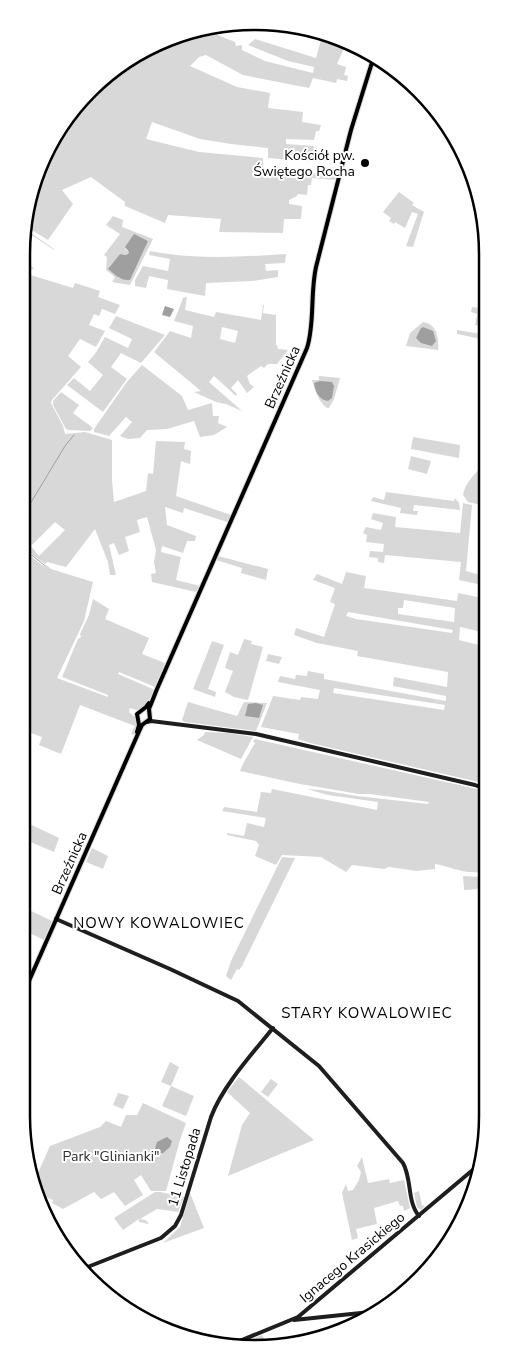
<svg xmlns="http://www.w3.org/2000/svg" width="509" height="1370" font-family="'Nunito Sans',sans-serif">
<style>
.green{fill:#d8d8d8;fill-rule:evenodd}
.water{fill:#9f9f9f}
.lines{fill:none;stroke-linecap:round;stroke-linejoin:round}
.stream{stroke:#9f9f9f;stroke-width:1}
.primary-casing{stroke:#dbdbdb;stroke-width:6}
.secondary{stroke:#1e1e1e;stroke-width:4}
.primary{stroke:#000;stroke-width:4}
.poi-dot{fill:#000;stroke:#fff;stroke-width:2}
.labels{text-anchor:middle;stroke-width:4;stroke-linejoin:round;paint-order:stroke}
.poi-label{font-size:14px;fill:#000;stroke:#fff;text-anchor:end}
.street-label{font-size:14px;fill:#000;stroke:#fff}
.park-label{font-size:14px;fill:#2f2f2f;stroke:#fff}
.neighbourhood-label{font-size:15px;letter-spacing:1px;fill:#000;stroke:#fff}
.rim{fill:none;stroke:#000;stroke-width:2.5}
</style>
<rect width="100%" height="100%" fill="#fff"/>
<!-- green -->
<path class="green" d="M275 27 315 29 320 32 314 38Z
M208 29V31L235 42 236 46 242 45V50L265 61 313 73 314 67 288 61 248 45 255 39 316 58 321 40 345 46 337 64 346 67 344 75 348 76 347 81 337 79 336 83 313 78 309 88 243 75 206 55 199 57 190 66 237 87 270 93 268 108 303 112 302 122 321 125 319 131H316L314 140 286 139V144L314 146V150L318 151 316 162 268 158V148L231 144 200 139 152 122 146 139 199 152 263 158V170L336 175 335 180 312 178 311 185H308L307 195 298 194 297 196 289 200V204L302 206 301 219H284L283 233 219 232 221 219 168 215 165 223 125 206V202L91 177 62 190 73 204 48 240 25 226 29 194 70 112 138 52Z
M422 94 430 100 436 110 426 109 427 104 421 103Z
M399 192 414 203 412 205 424 212 413 247 406 246 418 214 412 212 405 228 395 222 394 224 389 221 391 218 383 212Z
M113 216 123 220 122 227 153 239 130 285 112 282 115 277 106 270 107 257 104 255 120 234 106 225ZM148 240 130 280 119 278 109 270 120 254 127 255 129 252 125 249Z
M25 229 54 249V250L33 236 22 249Z
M150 251C195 260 240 257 286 254L285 263 265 264 266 271 278 270V277L252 281 206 283 205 296 167 289 168 280 149 276 146 288 135 286V280L143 266 168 271 170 259 149 255Z
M21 253 34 269 21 271Z
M24 273 73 288 75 283 100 291 98 297 120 305 115 314 102 309 99 316 94 314 89 325 105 331 96 347 80 339 68 356 81 367 52 400 51 403 63 426 65 434 85 432 112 440V480L114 502 146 491 148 473 153 474 156 441 185 442 184 449 191 451 190 464 181 461 176 496 231 515 227 522 184 508 183 513 165 507 167 525 196 536 195 541H187L183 553 162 546 161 552 181 557 176 580 200 586 196 592 152 582 151 574 156 573 154 562 156 550 147 517 137 520 140 532 125 537 129 551 119 555 114 543 109 545 116 575H110L108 562 95 529 66 567 47 562 45 564 51 569 93 582 84 621 57 678 108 697V695L62 677 78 639 81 637 80 634 89 615 93 599 109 609 105 619 149 638 142 654 165 663 155 687 119 672 118 674 155 690 145 707 136 710 130 708 129 712 134 716 138 724 135 735 131 734 135 726 80 705 61 754 39 745 42 737 23 730 24 728 21 726V552L31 556 43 566 45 564 33 555 21 550V274ZM55 522 65 530 39 556 31 546Z
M481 280H486V340L457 334V330L481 334 483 327 475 325 477 314 471 312 472 307 480 308 481 303 478 302Z
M187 297 185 310 214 317 216 312 261 320 263 305H264L263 313 276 315V345H277L278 349 288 350 277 364H268L264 368 261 366 247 376 250 384 254 387 247 393 238 380 231 388 237 394 236 396 214 376 209 382 242 411 226 404 216 402 194 392 201 391 154 352 170 331 191 338 193 326 174 321 182 301 183 298ZM222 327 238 331 235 343 220 339Z
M116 316 165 335 141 363 121 353 111 367 127 379 103 412 67 385 74 378 90 391 103 375 88 362 95 354 105 337 128 348 132 339 109 328Z
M423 322C437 324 439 338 438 350L406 346 410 333Z
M142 365 182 396 188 410 212 403 213 416H219L218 423 227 427 214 435 200 437 194 421 167 429 147 430 140 438 128 439 120 436 132 422 126 417 109 436 94 432V429L126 383Z
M319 376 340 378 334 399 329 408H327C318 401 315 390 312 380H319Z
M61 392 79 405 73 413 93 428 90 431 69 430 66 429 53 405V401Z
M413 437 460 445 459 458 411 449Z
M411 456 431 461 427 474 408 469Z
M486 457V506L468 502 463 495C468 475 479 475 486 457Z
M386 492 454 501 455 498 459 503 460 510 414 505 413 511H418L417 515 400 513 401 508 371 501 373 497 384 500Z
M463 503 472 505 466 571 487 577V586L459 580 461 562 385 555 384 563 378 562V558L369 557 370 551 383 552 384 544 366 542 367 535 363 533 366 527 381 530 383 523 371 519 373 513 396 517 395 527 460 533Z
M218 556 268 569 266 580 241 573 242 568 216 560Z
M346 572 366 576 364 588 457 601 458 593 487 599V633L460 627 459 640 487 647V784L310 743 298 739 299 734 261 727 273 696 300 700 301 697 318 699 320 690 278 682 280 676 295 679 296 675 307 676 308 671 324 674V679L446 701V696L393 686 394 677 447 687 448 672 357 656 358 651 317 643 294 635 296 628 324 637 335 604 330 602 335 588 313 580 317 574 342 584ZM404 600 455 608 454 622 398 614V608H403ZM348 612 453 630 452 633 356 619 346 616ZM334 688 445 705 444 710 333 693Z
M244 639 252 641 251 644 263 647 248 700 234 697 225 692 233 671 225 668 230 652 238 655Z
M212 641 224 645 208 689 216 692 215 697 193 689Z
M268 654 282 657 279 664 266 661Z
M188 702 237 716 244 702 267 703 256 731 184 722 182 720Z
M205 732 229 733 253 737 241 759 197 740 204 735Z
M255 739 486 791 487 810 482 838 485 870C469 877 450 866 435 864V869L417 871 389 867 384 869 352 865 346 872 321 857 282 855 276 865 255 856 259 845 256 841 227 835V833L244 836 247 823 264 827 266 818 222 811 224 807 257 812 261 792 271 793 272 789 377 810 378 802 328 795 307 789 321 790 357 796 428 804 429 802 370 794H359L300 784 240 771 244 762 255 743 253 741Z
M21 820 59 838 54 852 21 838Z
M92 848 108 856 103 869 86 862Z
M282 857 295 858 242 966 239 970 237 969 231 980 226 976 231 961Z
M463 876 480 877 481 889 464 890Z
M21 906 52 921 44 940 21 929Z
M21 967 30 972 21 991Z
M170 1062 179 1067 171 1086 194 1096 186 1116 162 1106 171 1086 161 1082Z
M239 1077 314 1140 228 1176 242 1125 250 1113 227 1092Z
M271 1079 278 1084 268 1097 261 1092Z
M118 1093 129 1096 123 1109 113 1105Z
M143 1103 186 1123 180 1140 166 1191H151L141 1175 134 1180 143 1195 125 1206 114 1192 101 1199 94 1192 63 1209 52 1203 53 1200 35 1193 33 1184 50 1146 100 1127 106 1121 121 1127 126 1115H137Z
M362 1157 368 1183 389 1179 390 1183 404 1180 410 1208 404 1211 403 1206H400L398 1201 374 1208 377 1224 356 1229 358 1238 352 1240 342 1193 346 1184 348 1191 353 1190 359 1180 361 1172 357 1166Z
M419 1191 422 1205 425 1206 421 1210 417 1207 414 1193Z
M155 1192H160L184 1197 178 1212 157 1209 140 1219C144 1220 146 1219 149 1224L139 1222V1219L123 1230 114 1218Z
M190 1193 204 1228 163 1243 180 1227Z
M262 1335 268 1345 242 1346 240 1344Z"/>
<!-- water -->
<path class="water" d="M134 234 148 241 130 280C121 281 115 275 108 269L120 254 126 255 128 254 129 252 125 247Z
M165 306 174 309 170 317 162 315Z
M423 327 433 331 436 341 432 346 421 343 416 338 421 328Z
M320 381 332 382 334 386 332 398 328 401C319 400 315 391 314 383Z
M256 703 263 705 259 718 245 716 248 704Z
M167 1137 172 1141 170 1147 163 1153H158L155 1149 157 1142Z"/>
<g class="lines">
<!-- stream -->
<path class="stream" d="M25 505 30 504 65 446 74 435
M21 551 33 556 44 565"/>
<defs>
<path id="primary" d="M137 732 139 725 137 714 146 707 149 703
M21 999 137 736 142 725 150 719 149 709 157 689 307 348C315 323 310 294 316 267L351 130 374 56"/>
</defs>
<!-- primary casing -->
<use href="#primary" class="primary-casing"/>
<!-- secondary -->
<path class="secondary" d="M147 722 151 721 256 734 475 785 487 790
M487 820 484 848 487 868
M56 919 170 969 238 1001 319 1066 403 1163C412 1179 407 1202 419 1216
M80 1270 161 1238 175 1226 181 1215 211 1117C222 1087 252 1054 273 1028
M294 1320 380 1311
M225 1347 298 1317 481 1163"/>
<!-- primary -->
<use href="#primary" class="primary"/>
</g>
<!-- markers -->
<circle class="poi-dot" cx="365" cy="163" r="5"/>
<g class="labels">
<!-- poi labels -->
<g class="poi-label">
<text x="355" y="160">Kościół pw.<tspan x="355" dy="16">Świętego Rocha</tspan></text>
</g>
<!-- street labels -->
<g class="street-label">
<text transform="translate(282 377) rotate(-66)" y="5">Brzeźnicka</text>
<text transform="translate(69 863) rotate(-66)" y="5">Brzeźnicka</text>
<text transform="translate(184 1167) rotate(-73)" y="5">11 Listopada</text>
<text transform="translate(352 1257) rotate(-40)" y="5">Ignacego Krasickiego</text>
</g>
<!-- park labels -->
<g class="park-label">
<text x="111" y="1161">Park "Glinianki"</text>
</g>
<!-- neighbourhood labels -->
<g class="neighbourhood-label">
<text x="159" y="928">NOWY KOWALOWIEC</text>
<text x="367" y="1018">STARY KOWALOWIEC</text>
</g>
</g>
<!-- crop -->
<path d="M0 0H509V1370H0ZM254 30H255A224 224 0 0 1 479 254V1116A224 224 0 0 1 255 1340H254A224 224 0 0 1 30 1116V254A224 224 0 0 1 254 30Z" fill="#fff" fill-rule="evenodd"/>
<path class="rim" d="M254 30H255A224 224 0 0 1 479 254V1116A224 224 0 0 1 255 1340H254A224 224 0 0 1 30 1116V254A224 224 0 0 1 254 30Z"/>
</svg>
